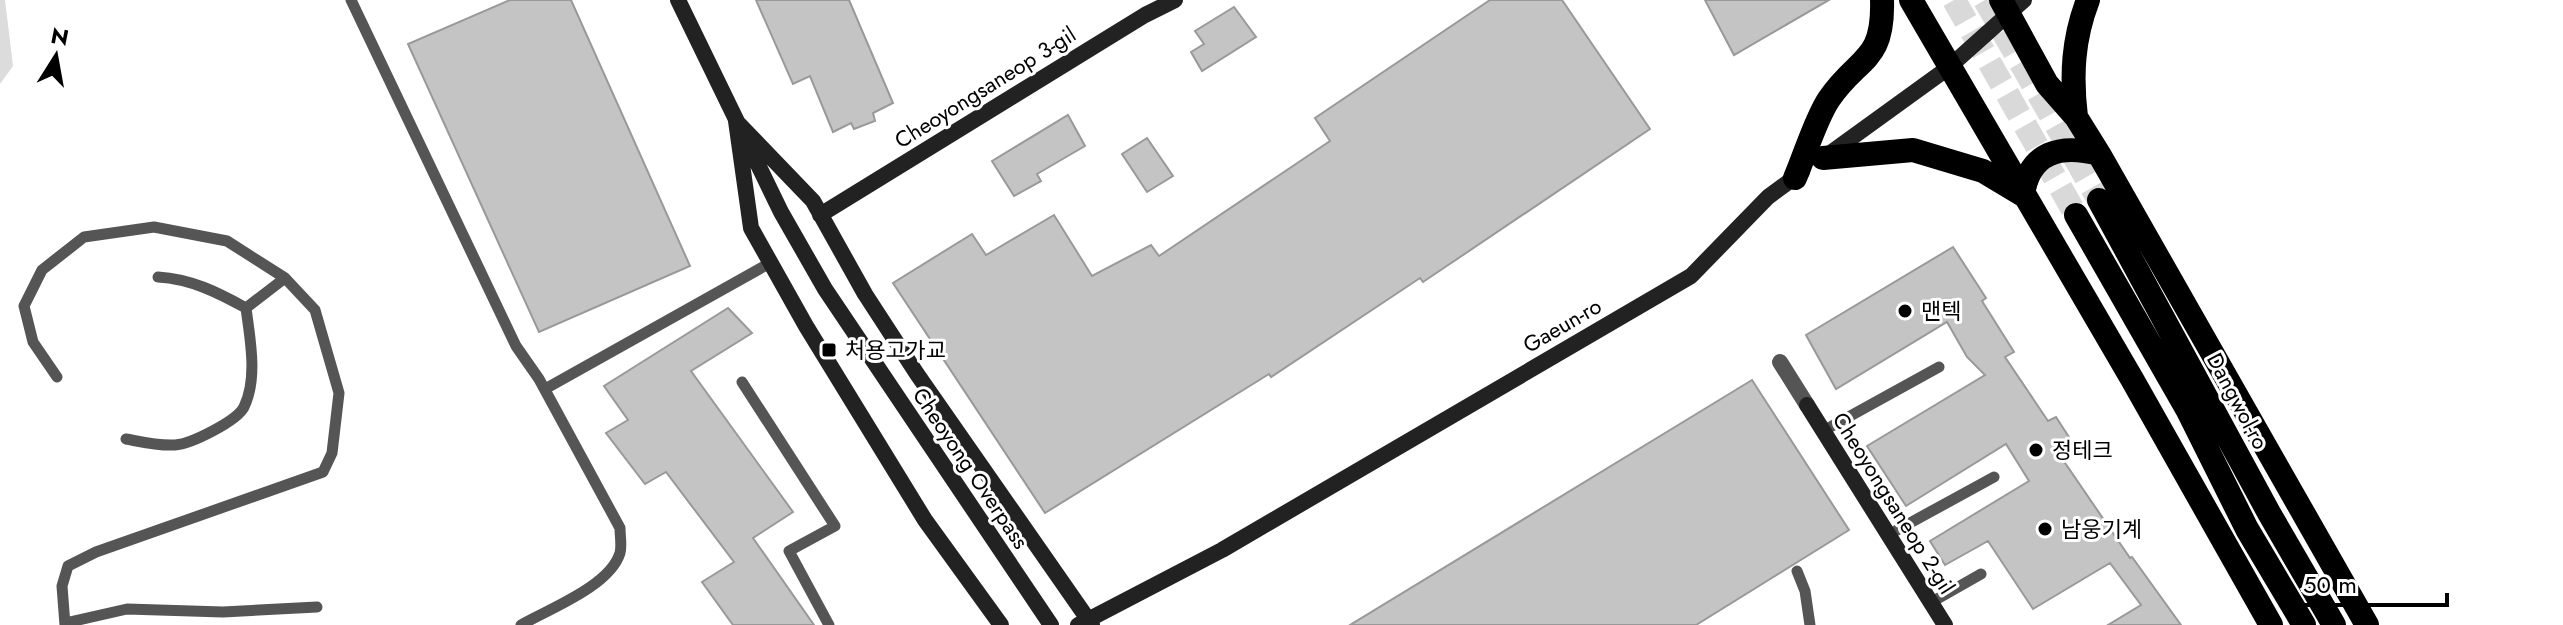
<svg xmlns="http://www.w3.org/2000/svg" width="2563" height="625" font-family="Jost,'Noto Sans KR',sans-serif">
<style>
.green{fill:#dcdcdc}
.building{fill:#c4c4c4;stroke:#999;stroke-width:2}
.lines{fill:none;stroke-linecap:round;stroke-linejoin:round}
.highway-tunnel{stroke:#d9d9d9;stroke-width:24;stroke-dasharray:24 12;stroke-linecap:butt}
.lane{stroke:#555;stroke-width:11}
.street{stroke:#555;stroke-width:16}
.secondary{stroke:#222;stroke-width:16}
.highway{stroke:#000;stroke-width:24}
.poi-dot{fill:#000;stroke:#fff;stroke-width:3}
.labels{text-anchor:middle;stroke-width:6;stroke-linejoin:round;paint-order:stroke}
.street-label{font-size:22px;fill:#000;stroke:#fff}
.poi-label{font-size:22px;fill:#000;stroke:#fff;text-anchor:start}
</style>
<rect width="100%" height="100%" fill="#fff"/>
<!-- green -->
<path class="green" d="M0 0H5L13 66 0 84Z"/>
<!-- building -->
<path class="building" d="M510 0H571L690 266 539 332 408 44Z
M756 0H849L893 103 873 113 875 121 854 129 851 123 833 132 810 76 793 84Z
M1490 0H1562L1650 129 1423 282 1420 278 1271 377 1269 374 1045 513 893 283 972 234 986 255 1054 215 1092 276 1151 245 1159 256 1330 141 1315 118Z
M1705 0H1829L1734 55Z
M1234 7 1256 37 1202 71 1191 52 1204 44 1195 31Z
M1068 115 1085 146 1037 174 1041 181 1014 196 992 161Z
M1147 138 1173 176 1147 192 1122 154Z
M1953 247 1986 298 1982 301 2014 352 2005 357 2048 421 2056 417 2076 448 2061 457 2130 558 2132 557 2181 625H2108L2141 605 2110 563 2033 609 1988 541 1945 565 1930 541 2029 481 2006 444 1906 506 1867 446 1985 375 1967 357 1947 322 1836 389 1806 335Z
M728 308 752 333 691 371 793 512 753 538 814 625H733L702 582 734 562 666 472 645 484 606 433 628 420 604 386Z
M1752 380 1849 530 1696 625H1350Z"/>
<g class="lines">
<!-- highway-tunnel -->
<path class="highway-tunnel" d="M1954 0 2076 215
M1985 0 2099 200"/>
<!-- lane -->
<path class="lane" d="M351 0 516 346 539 379 620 528C620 536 622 546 620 553 610 586 549 609 521 625
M158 277C191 279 217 292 246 308
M57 377 33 342 24 306 42 270 84 237 154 227 227 241 285 278 315 310 339 393 332 453 323 472 96 552 68 566 62 586 65 625
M742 382 835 526 789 551 829 625
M545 389 770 263
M1823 431 1939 367
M126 439C142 442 158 446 175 445 191 444 237 421 244 407 258 378 250 339 246 308L285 278
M1888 535 1994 477
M1797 571 1805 591 1810 625
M1930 603 1981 574
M65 623 127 609 223 612 317 607"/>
<!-- street -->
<path class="street" d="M1780 362 1807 405"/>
<!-- secondary -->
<path class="secondary" d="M678 0 781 212 825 289 1051 625
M1825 157 1948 68 2024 0
M820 215 1145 15 1175 0
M1807 405 1945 625
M1001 625 925 520 806 326 751 228 736 121 813 201 865 294 917 374 1092 625
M1078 625 1222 550 1691 276 1768 197 1802 172"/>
<!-- highway -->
<path class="highway" d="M1911 0 2132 379 2271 625
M2001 0 2047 84 2076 117 2099 154 2367 625
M2076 117C2071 75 2073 39 2088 0
M1823 158 1913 150 1983 171 2023 195C2029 152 2060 144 2099 154
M1795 178C1805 155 1816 118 1829 99 1858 56 1884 63 1882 0
M2099 200 2269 513 2334 625
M2076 215 2187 409 2247 529 2304 625"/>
</g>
<!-- markers -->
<g class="poi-dot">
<circle cx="1905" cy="311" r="8"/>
<rect x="821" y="342" width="16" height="16" rx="4"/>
<circle cx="2036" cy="450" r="8"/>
<circle cx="2045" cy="529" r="8"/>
</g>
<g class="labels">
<!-- street labels -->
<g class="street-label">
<text transform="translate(985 87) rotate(-32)" y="8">Cheoyongsaneop 3-gil</text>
<text transform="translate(1562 325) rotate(-30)" y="8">Gaeun-ro</text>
<text transform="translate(2238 401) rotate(62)" y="8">Dangwol-ro</text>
<text transform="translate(971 468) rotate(56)" y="8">Cheoyong Overpass</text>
<text transform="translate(1894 503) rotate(58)" y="8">Cheoyongsaneop 2-gil</text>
</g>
<!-- poi labels -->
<g class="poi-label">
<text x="1921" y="319">맨텍</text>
<text x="845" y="358">처용고가교</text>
<text x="2052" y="458">정테크</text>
<text x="2061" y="537">남웅기계</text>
</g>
</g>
<!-- north arrow -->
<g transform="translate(56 56) rotate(11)" stroke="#ffffff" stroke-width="6" paint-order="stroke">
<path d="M0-6L14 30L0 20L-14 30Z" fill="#000000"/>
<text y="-12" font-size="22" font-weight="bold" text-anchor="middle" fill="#000000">N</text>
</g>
<!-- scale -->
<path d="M2291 593v12h156v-12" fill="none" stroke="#000000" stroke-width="4"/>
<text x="2303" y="593" font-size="24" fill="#000000" stroke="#ffffff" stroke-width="6" paint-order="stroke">50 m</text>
</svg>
